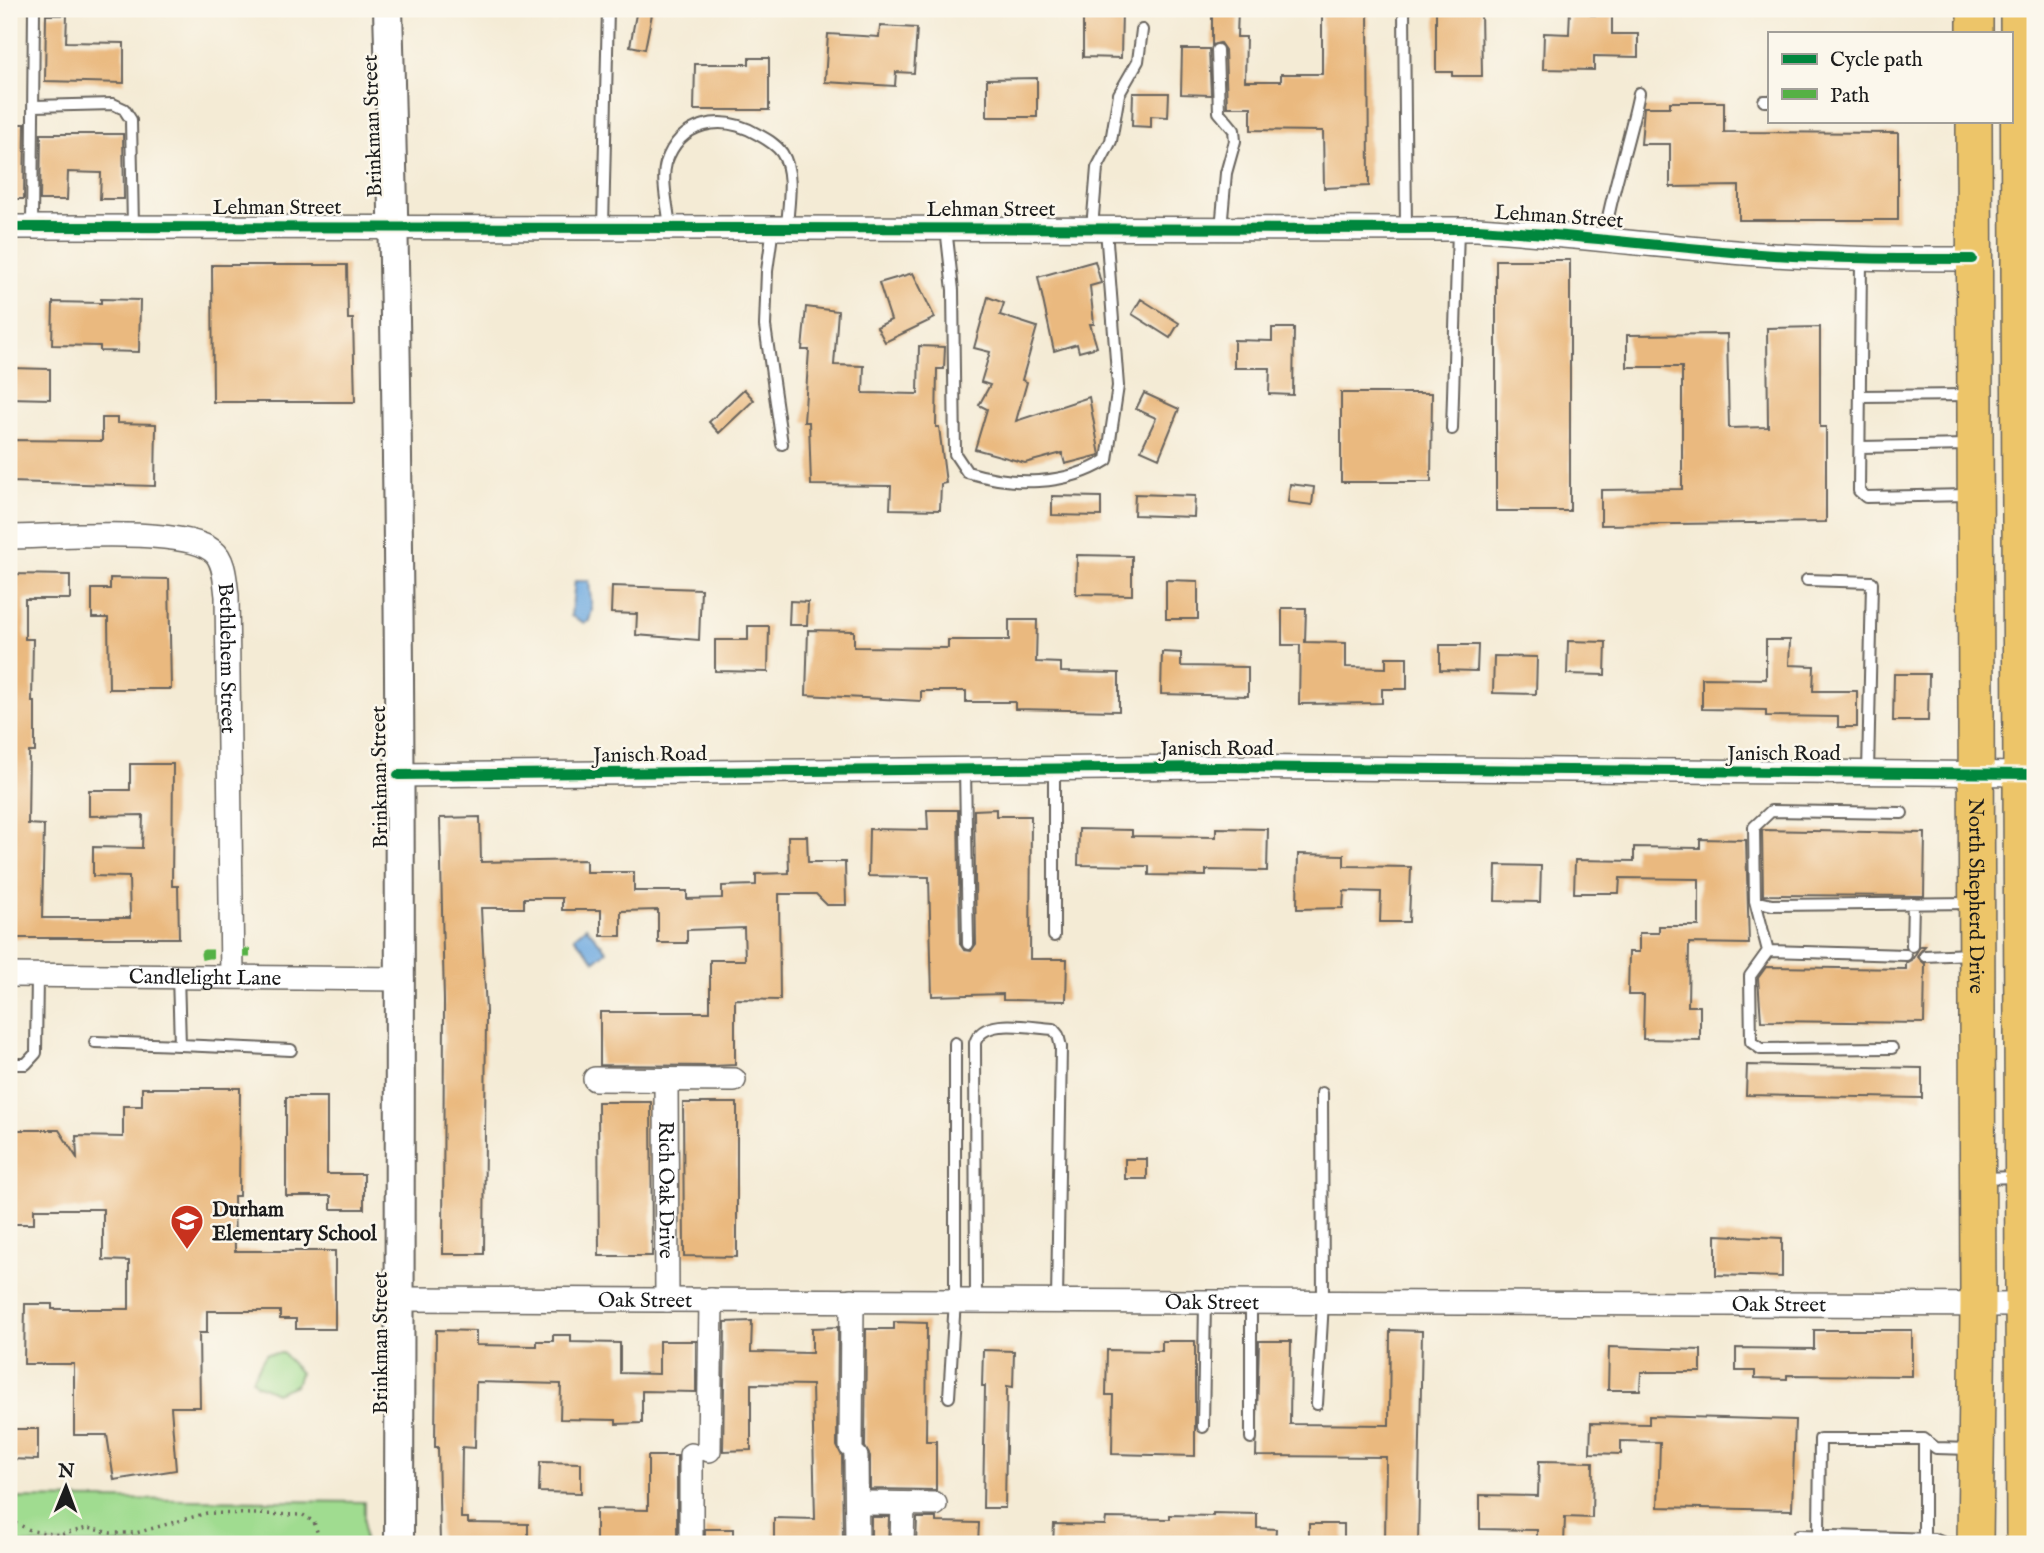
<svg xmlns="http://www.w3.org/2000/svg" width="2044" height="1553" font-family="'IM FELL English',serif">
<style>
.green{fill:#a0dc90;stroke:#5e7c56;stroke-width:2}
.water{fill:#70aae0;stroke:#46637e;stroke-width:2}
.building{fill:#eab97f}
.lines{fill:none;stroke-linecap:round;stroke-linejoin:round}
.service-casing{stroke:#68645d;stroke-width:14}
.minor-casing{stroke:#68645d;stroke-width:26}
.tertiary-casing{stroke:#68645d;stroke-width:32}
.primary-casing{stroke:#68645d;stroke-width:38}
.path{stroke:#68645d;stroke-width:3.5;stroke-dasharray:2 5;stroke-linecap:butt}
.service{stroke:#fff;stroke-width:10}
.minor{stroke:#fff;stroke-width:23}
.tertiary{stroke:#fff;stroke-width:28}
.primary{stroke:#edc569;stroke-width:35}
.quiet{stroke:#55b145;stroke-width:9;stroke-dasharray:18 9;stroke-linecap:butt}
.cycleway-casing{stroke:#fbf7ec;stroke-width:15}
.cycleway{stroke:#00873e;stroke-width:10}
.labels{text-anchor:middle;stroke-width:5;stroke-linejoin:round;paint-order:stroke}
.street-label{font-size:21px;fill:#1c1c1c;stroke:#fbf7ec}
.poi-label{font-size:21px;font-weight:bold;fill:#1c1c1c;stroke:#fbf7ec;text-anchor:start}
</style>
<rect width="100%" height="100%" fill="#fbf7ec"/>
<filter id="ink" filterUnits="userSpaceOnUse"><feTurbulence type="fractalNoise" baseFrequency=".0143" numOctaves="2"/><feDisplacementMap in="SourceGraphic" scale="14" xChannelSelector="R" yChannelSelector="G"/><feConvolveMatrix kernelMatrix="1 2 1 2 8 2 1 2 1" color-interpolation-filters="sRGB"/></filter>
<filter id="wash" filterUnits="userSpaceOnUse"><feTurbulence type="fractalNoise" baseFrequency=".00686" numOctaves="4" result="noise"/><feDisplacementMap in="SourceGraphic" scale="28" xChannelSelector="R" yChannelSelector="G"/><feGaussianBlur stdDeviation="1.57" result="paint"/><feColorMatrix in="noise" values="0 0 0 0 0 0 0 0 0 0 0 0 0 0 0 0 0 1.4 0 .05"/><feComposite in="paint" operator="in"/></filter>
<g filter="url(#wash)">
<rect width="100%" height="100%" fill="#f4ebd5"/>
<!-- green -->
<path class="green" d="M283 1353 300 1373 296 1385 276 1393 256 1384 252 1379 266 1354Z
M9 1498 364 1502V1544H9Z"/>
<!-- water -->
<path class="water" d="M575 581H589L592 610 589 621 584 623 571 616Z
M586 927 607 951 595 961 574 937Z"/>
<g id="blocks">
<!-- building -->
<path class="building" d="M637 9H653L645 49 630 46Z
M1083 9H1122L1121 58 1083 57Z
M1212 9H1238L1237 37H1246L1245 81H1281V74H1322V9H1368L1369 186 1324 188 1323 131 1251 130V107H1227L1225 50 1220 43 1212 45Z
M1436 9H1481L1482 76H1452V72H1436Z
M1570 9H1591V15H1612V34H1638V57L1594 56V70L1543 69 1544 33 1569 34Z
M46 15H67L66 42 124 43V83L45 81Z
M880 26 917 28 914 73 896 72 895 86 825 82 828 34 879 37Z
M1182 49H1209L1211 95 1181 94Z
M749 58H769V110H694L695 64H749Z
M1037 78V117H987V79Z
M1133 93H1169L1168 117 1151 116V127L1132 126Z
M1670 102H1724V132L1898 133V220H1739V186L1670 187V144H1641L1644 107H1670Z
M9 124H25L24 199H10Z
M41 134H123L124 199H100L101 173 68 172 67 200H40Z
M1496 260H1570V511H1496Z
M1095 261 1101 283 1090 286 1094 324H1090L1097 347 1079 352 1077 344 1054 351 1038 277Z
M212 265H347L348 319H353L355 402H213Z
M913 273 935 318 885 342 877 327 891 320 879 283Z
M988 297 1004 303 1000 315 1037 327 1022 380 1027 382 1016 421 1089 397 1100 455 1065 464 1062 453 1025 463 975 449 987 409 979 405 990 385 981 382 990 352 974 348Z
M101 299 140 300 139 352 100 351V346L52 345 53 302 101 303Z
M1141 299 1179 323 1170 338 1132 314Z
M806 307 838 311 834 365 864 366 863 393 918 394 919 346 945 347 944 369H937L936 427H939L946 483 941 484 940 510 890 509 891 486 811 485 809 422H804L809 350H802Z
M1820 327V427H1826V522L1601 525V490L1682 489V367H1627V335L1727 334 1729 428 1768 427 1767 328Z
M1272 328H1294L1293 395 1269 394 1270 368H1234V340L1272 341Z
M9 368 50 369V399L9 398Z
M744 389 754 400 719 433 709 422Z
M1144 393 1179 409 1159 458 1141 450 1156 418 1136 409Z
M1341 393H1432L1431 482H1341Z
M102 418H117V423L156 424 155 486 9 482V440L102 441Z
M1290 484 1314 487 1312 505 1288 502Z
M1135 494 1195 496 1194 517 1134 515Z
M1052 496 1101 497V516L1052 515Z
M1077 555 1132 556V595L1076 594Z
M9 574 70 575V599H25V639H33L32 702H35V752H29L28 824 44 825 42 918H130L129 877 93 876V847L142 848 143 815 89 816V790H130V764H173L172 886H178L179 938H9Z
M110 578 169 579 171 689H109L108 618H92V589H110Z
M1166 580 1198 581V619H1166Z
M612 586 701 589 699 640 636 635 637 614 611 613Z
M790 601 808 602 807 625H789Z
M1282 608H1306L1305 642 1346 643V667L1386 668V657H1407V689H1382V703L1299 704 1300 645H1282Z
M1009 620H1037L1036 662 1061 663V672L1119 673V711L1015 709V702H966V691H921V701L806 695 808 630 854 631V647L948 648V640H1009Z
M748 626H769L768 672 715 671V640H748Z
M1766 640H1790L1789 665 1814 666 1813 691H1857V727H1838V717L1766 716V710L1702 709V678L1766 679Z
M1568 641 1606 642 1605 675 1567 674Z
M1440 645H1478L1477 671 1440 670Z
M1162 652 1181 653V666L1248 667V696L1161 694Z
M1494 656 1537 657 1536 694 1493 693Z
M1894 674H1929L1928 721H1893Z
M996 809V816H1031L1030 959H1067L1066 1001 1003 1000V994L932 996 929 877 868 876 869 829 928 830 927 810H958L960 944 964 950 971 951 976 944 974 810Z
M480 817 481 862 586 860V872H634V891H687V899L722 898V886L756 885V874L789 873 788 836H807L808 862H845L846 905H827L816 894H779L780 1000 735 999V1065L713 1066 600 1065V1012H710V960H745L744 928 687 930V943H658V910L621 911V936H601V910H562V898H524V908H481L486 1012 484 1254H443L444 1001 440 818Z
M1216 828 1268 829 1267 871 1206 870V876L1149 875V866L1078 865 1079 829 1132 830V836L1216 837Z
M1762 830 1925 833 1924 896 1763 895Z
M1700 839 1746 840 1749 944 1689 943 1688 1006H1700V1040L1643 1039 1644 995H1628L1629 952H1639V933H1659V926H1699V879L1620 878 1619 893H1574L1575 860 1634 861V847L1700 848Z
M1298 854 1344 855V866L1411 867 1409 922H1380L1381 892 1344 891 1343 908 1297 909Z
M1496 865 1541 866 1540 902 1495 901Z
M1920 946H1925L1917 956 1925 964 1924 1023 1761 1021 1758 978 1766 967 1906 969V963L1912 960Z
M1747 1065 1922 1068V1098L1746 1095Z
M142 1088H240L239 1196H234L235 1251H335V1329H296V1319H280V1311H207V1333H199L200 1407H171L176 1470 114 1480 107 1435H74V1364H24L25 1304H52V1309H129V1261L103 1260V1209H34V1224H9V1130H59L77 1158 76 1136 123 1137V1106H142Z
M286 1097H327V1174H364V1209H331V1196H286Z
M598 1102H651L652 1256H599Z
M683 1103H737V1257L684 1256Z
M1125 1159H1147V1179H1125Z
M1716 1235 1782 1238V1277L1716 1275Z
M752 1321 751 1352 812 1353V1328L838 1327 837 1446 842 1456 843 1544H774V1518L815 1519 812 1385 751 1384V1450L723 1451 725 1322Z
M894 1322 927 1323 926 1441H936V1490L870 1489V1456L865 1447 866 1329H894Z
M436 1330 476 1331V1345L537 1346V1341H553V1335H571V1342L620 1343V1373L659 1374V1341H696V1392L642 1391V1423L616 1424V1420L560 1419 561 1384 476 1382 475 1448 462 1447 461 1518H468V1523L528 1524V1544H440L438 1447H435Z
M1390 1330 1422 1331 1418 1544H1385L1386 1457 1256 1456 1259 1341H1291L1290 1424 1389 1425Z
M1814 1330H1912V1376L1787 1375V1379L1755 1378V1371H1736V1348L1814 1349Z
M1162 1341H1195V1456L1112 1454 1113 1395H1106L1107 1350 1162 1351Z
M1609 1347 1701 1350V1372H1641L1640 1390H1608Z
M983 1350 1014 1351 1013 1387 1007 1386 1005 1508H983L985 1386H982Z
M1649 1416 1795 1420 1792 1510 1658 1507 1660 1442 1621 1441V1454L1590 1453 1591 1423 1649 1424Z
M9 1429H38V1460L9 1459Z
M648 1456H677V1544H596V1509L648 1510Z
M1539 1461 1593 1462 1592 1518 1565 1517 1564 1544H1537V1530L1480 1529V1495L1538 1496Z
M540 1462 581 1463V1493L539 1492Z
M1213 1513 1257 1514V1528L1276 1529 1275 1544H1053L1054 1524 1105 1525 1106 1518 1170 1519V1515L1213 1516Z
M871 1517H889L888 1544H871Z
M917 1518H936V1522L979 1523 978 1544H916Z
M1309 1524H1344V1544H1309Z
M705 1529H733V1544H705Z"/>
</g>
</g>
<g filter="url(#ink)">
<use href="#blocks" fill-opacity="0" stroke="#68645d" stroke-width="2"/>
<g class="lines">
<defs>
<path id="service" d="M1404 9 1406 229
M1217 50 1219 112 1234 130 1235 141 1226 173 1221 229
M1764 101H1769
M34 106 113 104 124 109 131 120 133 227
M32 227 34 9
M603 227 608 9
M670 227C668 208 661 180 666 163 680 121 722 114 757 134 766 139 776 144 782 153 795 173 788 205 787 227
M773 227 767 271 765 326 782 444
M946 228 953 290 955 454 967 472C1013 486 1066 486 1107 460L1118 386 1106 229
M1092 228 1097 168 1111 141 1119 94 1138 61 1142 30
M1604 238C1612 189 1629 142 1639 93
M1861 259 1859 491 1866 497 1969 495
M1860 396 1972 395
M1452 429 1458 229
M1860 447 1969 445
M1807 580 1872 582 1868 773
M965 769 968 944
M1054 769V936
M1755 901 1754 827 1771 811 1902 813
M1912 946 1913 903
M1768 951 1906 955
M1925 956 1971 954
M178 975 180 1045 291 1050
M95 1042 180 1045
M1892 1048 1761 1049 1751 1042 1750 976 1768 951 1755 901 1772 905 1974 903
M9 1064H26L36 1053 37 975
M1981 1178 2017 1177
M976 1300 975 1043C983 1016 1030 1028 1053 1029L1058 1035 1061 1047 1057 1301
M1251 1302V1438
M949 1397 955 1300V1043
M1317 1404 1323 1302 1322 1093
M1203 1427 1205 1302
M1924 1439V1539
M1819 1535 1820 1439H1924L1936 1448 1971 1449
M1799 1544V1535L1934 1539 1944 1543 1971 1544"/>
<g id="minor">
<path d="M9 227 1477 229C1572 235 1665 247 1759 254 1830 259 1901 259 1972 259"/>
<path id="s1" d="M9 537C52 537 183 526 213 551 225 560 225 582 227 596L232 976"/>
<path d="M398 775 1215 767 2032 774"/>
<path id="s2" d="M9 975 402 979"/>
<path d="M595 1079 734 1080"/>
<path id="s3" d="M666 1080 667 1300"/>
<path id="s4" d="M400 1299 2023 1305"/>
<path d="M851 1446 852 1300"/>
<path d="M709 1450 711 1300"/>
<path d="M856 1457 857 1544"/>
<path d="M868 1503 935 1504"/>
<path d="M691 1544V1455"/>
<path d="M902 1544 903 1504"/>
</g>
<path id="tertiary" d="M388 9C403 520 400 1032 399 1544"/>
<g id="primary">
<path d="M2018 9 2024 1544"/>
<path d="M1975 33V9"/>
<path id="s5" d="M1974 121 1978 1305 1975 1544"/>
</g>
</defs>
<!-- service casing -->
<use href="#service" class="service-casing"/>
<!-- minor casing -->
<use href="#minor" class="minor-casing"/>
<!-- tertiary casing -->
<use href="#tertiary" class="tertiary-casing"/>
<!-- primary casing -->
<use href="#primary" class="primary-casing"/>
<!-- path -->
<path class="path" d="M9 1520 32 1531 60 1535 87 1528 111 1533H136L207 1513 303 1515 314 1522 321 1544"/>
<!-- service -->
<use href="#service" class="service"/>
<!-- minor -->
<use href="#minor" class="minor"/>
<!-- tertiary -->
<use href="#tertiary" class="tertiary"/>
<!-- primary -->
<use href="#primary" class="primary"/>
<!-- quiet -->
<path class="quiet" d="M243 953H250
M206 959 205 954H213"/>
<defs>
<path id="cycleway" d="M9 227 1477 229C1572 235 1665 247 1759 254 1830 259 1901 259 1972 259
M398 775 1215 767 2035 774"/>
</defs>
<!-- cycleway casing -->
<use href="#cycleway" class="cycleway-casing"/>
<!-- cycleway -->
<use href="#cycleway" class="cycleway"/>
</g>
</g>
<!-- icons -->
<defs>
<symbol id="school-pin" viewBox="-11 -11 22 30"><path d="M0 17L-7.5 6A9.5 9.5 0 1 1 7.5 6Z" fill="#c8321e" stroke="#fbf7ec"/><path d="M0-5L7-2L0 1L-7-2ZM-4 1L0 2.5L4 1V4Q0 6-4 4Z" fill="#fff"/></symbol>
</defs>
<g fill-rule="evenodd">
<use href="#school-pin" x="168" y="1202" width="38" height="52"/>
</g>
<g class="labels">
<!-- street labels -->
<g class="street-label">
<text transform="translate(372 126) rotate(-92)" y="7">Brinkman Street</text>
<text x="277" y="214">Lehman Street</text>
<text x="991" y="216">Lehman Street</text>
<text transform="translate(1559 216) rotate(4)" y="7">Lehman Street</text>
<text dy="7" stroke="none"><textPath href="#s1" startOffset="317">Bethlehem Street</textPath></text>
<text x="1217" y="755">Janisch Road</text>
<text x="1784" y="760">Janisch Road</text>
<text transform="translate(650 754) rotate(-1)" y="7">Janisch Road</text>
<text transform="translate(379 777) rotate(-91)" y="7">Brinkman Street</text>
<text dy="7" stroke="none"><textPath href="#s5" startOffset="775">North Shepherd Drive</textPath></text>
<text dy="7" stroke="none"><textPath href="#s2" startOffset="196">Candlelight Lane</textPath></text>
<text dy="7" stroke="none"><textPath href="#s3" startOffset="110">Rich Oak Drive</textPath></text>
<text dy="7" stroke="none"><textPath href="#s4" startOffset="245">Oak Street</textPath></text>
<text dy="7" stroke="none"><textPath href="#s4" startOffset="812">Oak Street</textPath></text>
<text dy="7" stroke="none"><textPath href="#s4" startOffset="1379">Oak Street</textPath></text>
<text transform="translate(380 1343) rotate(-90)" y="7">Brinkman Street</text>
</g>
<!-- poi labels -->
<g class="poi-label">
<text x="212" y="1216">Durham<tspan x="212" dy="24">Elementary School</tspan></text>
</g>
</g>
<!-- margin -->
<rect width="2044" height="1553" fill="none" stroke="#fbf7ec" stroke-width="35"/>
<!-- legend -->
<rect x="1768" y="32" width="245" height="91" fill="#fbf7ec" stroke="#a29f99" stroke-width="2"/>
<rect x="1782" y="54" width="35" height="10" fill="#00873e" stroke="#a29f99" stroke-width="2"/>
<text x="1830" y="66" font-size="21" fill="#1c1c1c">Cycle path</text>
<rect x="1782" y="89" width="35" height="10" fill="#55b145" stroke="#a29f99" stroke-width="2"/>
<text x="1830" y="102" font-size="21" fill="#1c1c1c">Path</text>
<!-- north arrow -->
<g transform="translate(66 1487) rotate(1)" stroke="#fbf7ec" stroke-width="5" paint-order="stroke">
<path d="M0-5L12 26L0 18L-12 26Z" fill="#1c1c1c"/>
<text y="-10" font-size="19" font-weight="bold" text-anchor="middle" fill="#1c1c1c">N</text>
</g>
</svg>
